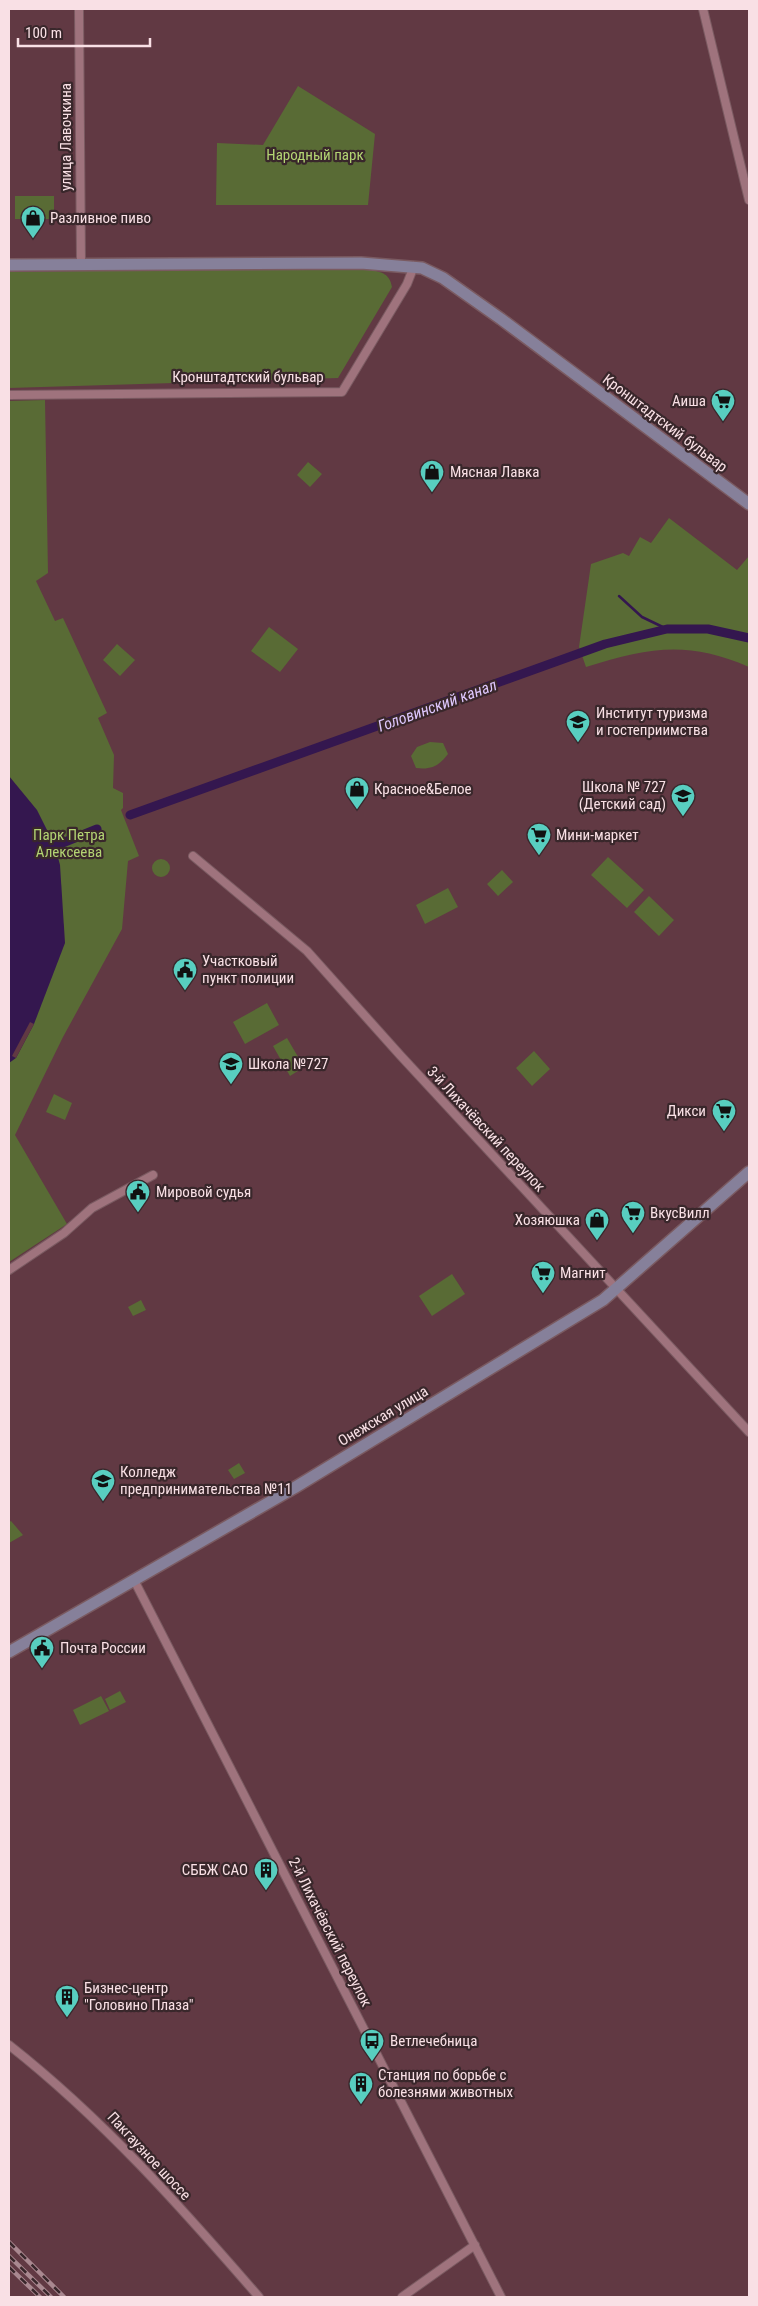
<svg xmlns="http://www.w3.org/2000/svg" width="758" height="2306" font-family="'Roboto Condensed',sans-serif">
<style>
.green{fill:#596b35}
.water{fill:#34174f}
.pier{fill:#613943}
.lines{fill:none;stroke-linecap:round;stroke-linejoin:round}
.stream{stroke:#34174f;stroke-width:2.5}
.canal{stroke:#34174f;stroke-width:9}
.street-casing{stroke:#7a5a61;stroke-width:10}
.secondary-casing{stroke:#7a5a61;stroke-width:14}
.street{stroke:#9f737d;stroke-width:8}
.secondary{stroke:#86809a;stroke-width:11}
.rail-casing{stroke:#a98890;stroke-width:4.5}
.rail{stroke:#39272b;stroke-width:2.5;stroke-dasharray:8;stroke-linecap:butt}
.labels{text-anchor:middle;stroke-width:4.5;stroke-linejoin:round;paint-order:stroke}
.street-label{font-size:15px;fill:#f9e0e5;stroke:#39272b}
.park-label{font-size:15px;fill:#b3d473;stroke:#39272b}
.poi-label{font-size:15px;fill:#f9e0e5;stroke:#39272b;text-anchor:start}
.water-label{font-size:16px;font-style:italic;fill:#dec7fd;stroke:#39272b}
</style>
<rect width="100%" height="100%" fill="#613943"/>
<!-- green -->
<path class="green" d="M298 86 375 134 368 205H216L217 143 263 145Z
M15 196H54V219H15Z
M157 270H371C382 272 390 274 392 287L338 378 9 388V272Z
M45 400 48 573 36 581 55 621 63 618 107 713 98 718 114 755 113 788 123 793V808L121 810 139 856 128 861 122 929 63 1037 15 1135 67 1224 9 1262V401Z
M308 462 322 474 310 487 297 475Z
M669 518 737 570 749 556V667C686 640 649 648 586 667L579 647 591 564 623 553 629 556 640 537 651 543Z
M269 627 298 649 280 672 251 651Z
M117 644 135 660 120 676 103 660Z
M430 742 443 743 448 754C439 766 431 770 416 768L411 756 417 747Z
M608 857 644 890 627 908 591 875Z
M152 868a9 9 0 1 1 18 0a9 9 0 1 1-18 0Z
M502 870 513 882 498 896 487 884Z
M448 888 458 907 425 924 416 905Z
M649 896 674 920 659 936 634 912Z
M267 1003 279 1025 245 1044 233 1022Z
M287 1038 304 1067 290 1076 273 1046Z
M534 1051 550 1069 532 1086 516 1068Z
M54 1094 72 1103 65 1120 46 1112Z
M452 1274 465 1294 432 1316 419 1296Z
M141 1300 146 1310 133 1316 128 1307Z
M239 1463 245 1473 234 1479 228 1470Z
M11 1521 23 1535 9 1543V1522Z
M120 1691 126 1702 110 1710 105 1699Z
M101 1696 109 1711 80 1725 73 1710Z"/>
<!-- water -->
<path class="water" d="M9 776 37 810 55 846 60 865 65 943 34 1024 16 1058 9 1063Z"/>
<!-- pier -->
<path class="pier" d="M30 1022 34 1024 16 1058 12 1056Z"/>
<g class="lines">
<!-- stream -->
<path class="stream" d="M619 596 642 617 667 629"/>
<!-- canal -->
<path class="canal" d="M130 815 605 644 667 629H708L749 638
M47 855 55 846 97 829"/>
<defs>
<path id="street" d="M79 9 81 264
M703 9 749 200
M9 395 342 392 407 284 414 266
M193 856 307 951 400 1055 749 1432
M9 1270 64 1233 92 1208 153 1175
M134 1580 501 2297
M9 2045C103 2119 181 2207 259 2297
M402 2297 475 2245"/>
<path id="secondary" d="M9 265 361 263 422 268 443 278 501 319 749 504
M9 1652 294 1488 603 1300 749 1172"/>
</defs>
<!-- street casing -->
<use href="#street" class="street-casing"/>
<!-- secondary casing -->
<use href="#secondary" class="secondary-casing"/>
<!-- street -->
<use href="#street" class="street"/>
<!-- secondary -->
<use href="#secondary" class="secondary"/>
<defs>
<path id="rail" d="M9 2242 64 2297
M9 2256 51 2297
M9 2267 40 2297"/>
</defs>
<!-- rail casing -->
<use href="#rail" class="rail-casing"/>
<!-- rail -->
<use href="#rail" class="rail"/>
</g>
<!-- icons -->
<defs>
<symbol id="shop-pin" viewBox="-11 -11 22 30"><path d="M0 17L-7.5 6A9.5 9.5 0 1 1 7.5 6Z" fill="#58cec0" stroke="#39272b"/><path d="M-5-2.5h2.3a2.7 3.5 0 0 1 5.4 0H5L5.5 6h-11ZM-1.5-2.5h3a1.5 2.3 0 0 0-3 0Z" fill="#111"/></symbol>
<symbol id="supermarket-pin" viewBox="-11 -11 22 30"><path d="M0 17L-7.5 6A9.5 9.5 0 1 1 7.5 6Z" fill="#58cec0" stroke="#39272b"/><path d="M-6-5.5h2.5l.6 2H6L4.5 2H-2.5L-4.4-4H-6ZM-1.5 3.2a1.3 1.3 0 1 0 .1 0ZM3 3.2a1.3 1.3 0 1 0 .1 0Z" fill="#111"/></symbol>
<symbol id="university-pin" viewBox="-11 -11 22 30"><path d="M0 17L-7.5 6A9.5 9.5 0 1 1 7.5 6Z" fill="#58cec0" stroke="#39272b"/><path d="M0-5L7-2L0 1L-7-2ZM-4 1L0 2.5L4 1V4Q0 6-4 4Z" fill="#111"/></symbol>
<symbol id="school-pin" viewBox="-11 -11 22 30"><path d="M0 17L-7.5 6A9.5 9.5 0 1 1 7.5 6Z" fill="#58cec0" stroke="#39272b"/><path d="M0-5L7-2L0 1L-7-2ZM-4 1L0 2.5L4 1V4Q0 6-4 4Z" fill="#111"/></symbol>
<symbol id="civic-pin" viewBox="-11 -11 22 30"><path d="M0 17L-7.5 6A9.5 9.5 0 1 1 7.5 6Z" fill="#58cec0" stroke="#39272b"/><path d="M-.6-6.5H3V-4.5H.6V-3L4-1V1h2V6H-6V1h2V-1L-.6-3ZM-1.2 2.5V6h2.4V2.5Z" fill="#111"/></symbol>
<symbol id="building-pin" viewBox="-11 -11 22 30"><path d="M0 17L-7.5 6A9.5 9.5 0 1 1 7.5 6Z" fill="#58cec0" stroke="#39272b"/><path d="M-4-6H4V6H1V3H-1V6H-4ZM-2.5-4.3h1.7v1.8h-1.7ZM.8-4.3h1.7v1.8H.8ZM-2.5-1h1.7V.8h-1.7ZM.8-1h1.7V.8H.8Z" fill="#111"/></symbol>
<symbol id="bus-pin" viewBox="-11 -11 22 30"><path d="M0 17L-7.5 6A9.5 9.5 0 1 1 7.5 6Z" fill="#58cec0" stroke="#39272b"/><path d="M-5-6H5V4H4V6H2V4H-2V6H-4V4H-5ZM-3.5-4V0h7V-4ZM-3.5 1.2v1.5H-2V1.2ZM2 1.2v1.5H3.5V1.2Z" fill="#111"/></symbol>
</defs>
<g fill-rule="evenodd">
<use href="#shop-pin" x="19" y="204" width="28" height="38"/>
<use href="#supermarket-pin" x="709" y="387" width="28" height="38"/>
<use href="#shop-pin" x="418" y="458" width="28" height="38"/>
<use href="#university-pin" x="564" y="708" width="28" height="38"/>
<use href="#shop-pin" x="343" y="775" width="28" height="38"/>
<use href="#school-pin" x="669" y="782" width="28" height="38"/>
<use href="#supermarket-pin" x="525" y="821" width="28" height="38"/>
<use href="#civic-pin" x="171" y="956" width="28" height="38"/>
<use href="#school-pin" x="217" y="1050" width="28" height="38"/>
<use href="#supermarket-pin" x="710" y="1097" width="28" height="38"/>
<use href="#civic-pin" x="124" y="1178" width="28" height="38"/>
<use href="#supermarket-pin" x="619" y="1199" width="28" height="38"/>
<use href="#shop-pin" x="583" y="1206" width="28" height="38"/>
<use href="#supermarket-pin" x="529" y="1259" width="28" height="38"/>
<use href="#university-pin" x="89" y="1467" width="28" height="38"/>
<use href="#civic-pin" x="28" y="1634" width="28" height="38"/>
<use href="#building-pin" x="252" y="1856" width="28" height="38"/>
<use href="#building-pin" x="53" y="1983" width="28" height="38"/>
<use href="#bus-pin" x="358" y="2027" width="28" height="38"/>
<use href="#building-pin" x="347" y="2070" width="28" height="38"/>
</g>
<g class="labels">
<!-- street labels -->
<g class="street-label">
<text transform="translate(66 137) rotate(-90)" y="5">улица Лавочкина</text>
<text x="248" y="382">Кронштадтский бульвар</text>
<text transform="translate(665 423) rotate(37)" y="5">Кронштадтский бульвар</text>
<text transform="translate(486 1129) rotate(47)" y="5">3-й Лихачёвский переулок</text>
<text transform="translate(383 1416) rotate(-31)" y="5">Онежская улица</text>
<text transform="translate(330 1932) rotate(63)" y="5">2-й Лихачёвский переулок</text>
<text transform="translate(149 2156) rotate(47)" y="5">Пакгаузное шоссе</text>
</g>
<!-- park labels -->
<g class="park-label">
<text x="315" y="160">Народный парк</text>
<text x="69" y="840">Парк Петра<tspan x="69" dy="17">Алексеева</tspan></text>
</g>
<!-- poi labels -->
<g class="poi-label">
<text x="50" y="223">Разливное пиво</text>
<text x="706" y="406" text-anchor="end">Аиша</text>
<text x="450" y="477">Мясная Лавка</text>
<text x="596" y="718">Институт туризма<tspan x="596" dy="17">и гостеприимства</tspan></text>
<text x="666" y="792" text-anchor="end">Школа № 727<tspan x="666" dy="17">(Детский сад)</tspan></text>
<text x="374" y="794">Красное&amp;Белое</text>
<text x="556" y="840">Мини-маркет</text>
<text x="202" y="966">Участковый<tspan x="202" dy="17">пункт полиции</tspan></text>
<text x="248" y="1069">Школа №727</text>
<text x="706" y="1116" text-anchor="end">Дикси</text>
<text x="156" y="1197">Мировой судья</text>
<text x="650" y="1218">ВкусВилл</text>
<text x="580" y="1225" text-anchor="end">Хозяюшка</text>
<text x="560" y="1278">Магнит</text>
<text x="120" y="1477">Колледж<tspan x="120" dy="17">предпринимательства №11</tspan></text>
<text x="60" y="1653">Почта России</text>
<text x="248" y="1875" text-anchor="end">СББЖ САО</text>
<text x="84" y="1993">Бизнес-центр<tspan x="84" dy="17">"Головино Плаза"</tspan></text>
<text x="390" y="2046">Ветлечебница</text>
<text x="378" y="2080">Станция по борьбе с<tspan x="378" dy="17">болезнями животных</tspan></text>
</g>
<!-- water labels -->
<g class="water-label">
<text transform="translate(437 705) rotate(-20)" y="6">Головинский канал</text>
</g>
</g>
<!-- border -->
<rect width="758" height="2306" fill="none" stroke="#f9e0e5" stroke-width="20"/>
<!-- scale -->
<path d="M18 38v8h132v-8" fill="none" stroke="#f9e0e5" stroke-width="2.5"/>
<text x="25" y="38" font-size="15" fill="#f9e0e5" stroke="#39272b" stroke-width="4" paint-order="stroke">100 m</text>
</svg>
